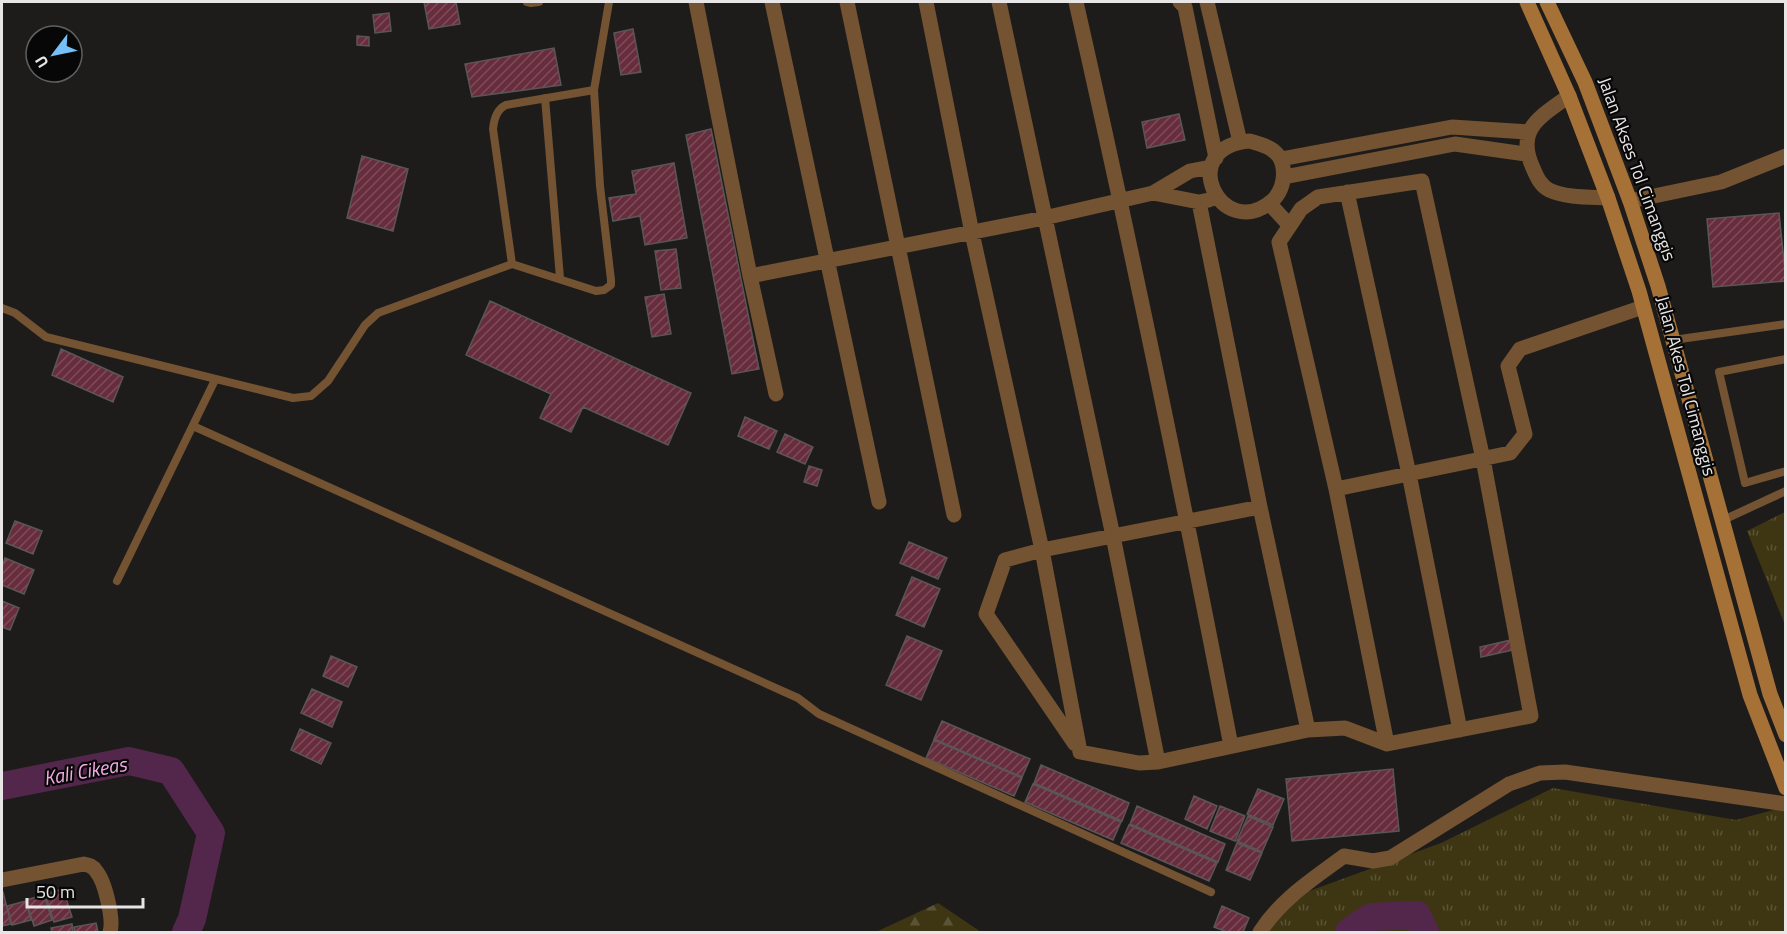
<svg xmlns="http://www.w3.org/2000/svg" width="1787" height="934" font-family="'Titillium Web',sans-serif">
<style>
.grass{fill:url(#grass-tufts)}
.forest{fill:url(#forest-firs)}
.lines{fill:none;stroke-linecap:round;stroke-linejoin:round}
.river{stroke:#53264c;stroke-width:28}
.building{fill:url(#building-hatch);stroke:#5a5657;stroke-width:1.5}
.lane{stroke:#735331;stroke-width:8}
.street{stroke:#735331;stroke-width:15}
.secondary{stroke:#a57137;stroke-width:15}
.labels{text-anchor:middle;stroke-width:4.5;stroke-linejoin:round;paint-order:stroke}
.street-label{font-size:18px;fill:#e7e5e5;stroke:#080707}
.water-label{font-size:20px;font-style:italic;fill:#f4aae5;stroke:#080707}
</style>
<defs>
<pattern id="grass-tufts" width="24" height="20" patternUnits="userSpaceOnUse" patternTransform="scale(1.5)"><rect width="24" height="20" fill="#3e3613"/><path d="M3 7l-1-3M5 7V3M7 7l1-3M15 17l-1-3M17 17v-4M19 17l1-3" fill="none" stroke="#5a5335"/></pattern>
<pattern id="forest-firs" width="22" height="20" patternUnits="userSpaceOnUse" patternTransform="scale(1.5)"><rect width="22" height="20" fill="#3e3613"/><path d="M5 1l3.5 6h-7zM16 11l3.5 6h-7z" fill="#5a5335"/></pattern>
<pattern id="building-hatch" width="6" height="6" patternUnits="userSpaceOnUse" patternTransform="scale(1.5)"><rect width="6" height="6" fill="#672d3d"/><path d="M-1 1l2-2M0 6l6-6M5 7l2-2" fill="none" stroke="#7d4b59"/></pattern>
</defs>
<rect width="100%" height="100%" fill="#1e1c1b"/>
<!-- grass -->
<path class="grass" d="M1785 512V625L1747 531Z
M1553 788 1736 820 1785 807V932H1259L1282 901 1441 843Z"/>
<!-- forest -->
<path class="forest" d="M938 903 981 932H876Z"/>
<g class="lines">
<!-- river -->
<path class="river" d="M2 786 129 761 171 771 211 833 192 919 186 932
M1349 932 1371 917 1417 915 1425 932"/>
</g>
<!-- building -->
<path class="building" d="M424 2H456L460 24 429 29Z
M389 13 391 31 375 33 373 15Z
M633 29 641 72 621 75 614 33Z
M357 36 369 37V46L357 45Z
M554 48 561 85 472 97 465 64Z
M1179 114 1185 140 1147 148 1142 122Z
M711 129 759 369 732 374 686 135Z
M362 156 408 169 393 231 347 218Z
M674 163 687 238 645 245 640 216 613 221 609 198 636 194 632 171Z
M1779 213 1786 281 1713 287 1707 219Z
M676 249 681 288 661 290 655 251Z
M664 294 671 334 652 337 645 297Z
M490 301 691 393 668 445 583 407 571 432 540 418 551 394 466 355Z
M61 349 123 377 113 402 52 375Z
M745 417 777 431 769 449 738 436Z
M785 434 813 447 805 464 777 452Z
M809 466 822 470 817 486 804 482Z
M15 521 42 531 33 554 6 543Z
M909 542 947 558 938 579 900 563Z
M5 558 34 570 24 594 2 585V567Z
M912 577 940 589 924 627 896 615Z
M2 601 19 608 10 630 2 627Z
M907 636 942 651 921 700 886 685Z
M1511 640 1513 650 1481 657 1480 647Z
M331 656 357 667 348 687 323 676Z
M312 689 342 702 332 727 301 713Z
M942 721 1030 759 1022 777 934 739Z
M300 729 331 743 321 764 291 750Z
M934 740 1022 778 1014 796 926 758Z
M1041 765 1129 803 1122 821 1034 783Z
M1393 769 1399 831 1292 841 1286 779Z
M1033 784 1121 822 1113 840 1025 802Z
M1258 789 1284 799 1273 825 1247 814Z
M1194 796 1217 806 1207 829 1185 819Z
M1137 806 1225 844 1218 862 1130 824Z
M1220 806 1245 816 1235 841 1210 831Z
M1248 816 1273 827 1262 852 1237 841Z
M1129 825 1217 863 1209 881 1121 843Z
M1237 843 1262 853 1250 880 1226 870Z
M63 889 72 917 54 922 45 894Z
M2 892H3L11 924 2 926Z
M44 895 52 920 34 926 26 900Z
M26 901 31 920 12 925 7 906Z
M1222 906 1249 918 1243 932H1227L1214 927Z
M96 923 98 932H75L74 927Z
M72 924 73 932H52L51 928Z"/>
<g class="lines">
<!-- lane -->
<path class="lane" d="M527 2 531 3 539 2
M594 90 506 105C497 109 494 119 493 129L512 264 596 291 604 290 611 285V280L600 186 594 90 609 2
M545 98 560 278
M2 308 15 313 46 337 293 398 311 396 328 381 365 325 378 313 512 264
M1673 340 1786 324
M1786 359 1719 372 1745 483 1786 471
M193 426 798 698 819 714 1211 892
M1721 521 1786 491
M117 581 215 380"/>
<!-- street -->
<path class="street" d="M696 2 750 276 776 394
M772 2 879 502
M847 2 954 515
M926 2 972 233 1042 550 1080 752 1139 763 1158 762 1308 730 1345 728 1387 744 1531 716 1483 459 1422 181 1318 197 1301 209 1279 242 1336 489 1387 744
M999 2 1113 536 1158 762
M1076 2C1132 249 1183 497 1231 746
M1180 2 1185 7 1216 158
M1207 2 1240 142
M1569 96C1540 117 1515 129 1533 168 1537 177 1540 185 1549 190 1566 198 1590 197 1608 198
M1250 141C1256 143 1265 145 1271 149 1289 160 1286 188 1272 201 1221 244 1174 147 1250 141Z
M1281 159 1452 127 1528 132
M1284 177 1455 144 1526 154
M1347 192 1409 474 1460 730
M1153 193 1199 202 1209 200
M1630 201 1721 182 1786 156
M1199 202 1260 507 1308 730
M1269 203 1290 226
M750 276 1044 218 1153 193 1190 171 1211 167
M1336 489 1510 453 1525 434 1508 366 1520 349 1643 307
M1075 744 986 614 1005 560 1042 550 1260 507
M2 880 84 864C89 865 93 866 96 871 105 881 114 920 110 932
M1260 932C1281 899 1313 879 1344 856L1373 861 1390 858 1509 784 1540 773 1565 772 1786 804"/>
<!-- secondary -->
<path class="secondary" d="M1527 2 1569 96 1608 198 1639 291 1750 695 1786 788
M1547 2 1585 82 1630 201 1658 286 1770 694 1786 735"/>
</g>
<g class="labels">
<!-- street labels -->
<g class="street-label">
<text transform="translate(1637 169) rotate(70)" y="6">Jalan Akses Tol Cimanggis</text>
<text transform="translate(1686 386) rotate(75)" y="6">Jalan Akes Tol Cimanggis</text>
</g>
<!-- water labels -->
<g class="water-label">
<text transform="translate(85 771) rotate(-10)" y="7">Kali Cikeas</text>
</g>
</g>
<!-- border -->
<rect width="1787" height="934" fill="none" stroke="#e7e5e5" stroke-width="6"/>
<!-- north arrow -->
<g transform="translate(54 54) rotate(238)"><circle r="28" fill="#080707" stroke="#616060" stroke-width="1.5"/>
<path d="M0-4.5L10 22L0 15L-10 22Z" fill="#75c0f6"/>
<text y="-9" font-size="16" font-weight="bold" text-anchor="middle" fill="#e7e5e5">U</text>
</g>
<!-- scale -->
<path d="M27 898v9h116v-9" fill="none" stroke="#e7e5e5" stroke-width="3"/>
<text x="36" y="898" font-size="18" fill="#e7e5e5" stroke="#080707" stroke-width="4.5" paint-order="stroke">50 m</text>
</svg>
